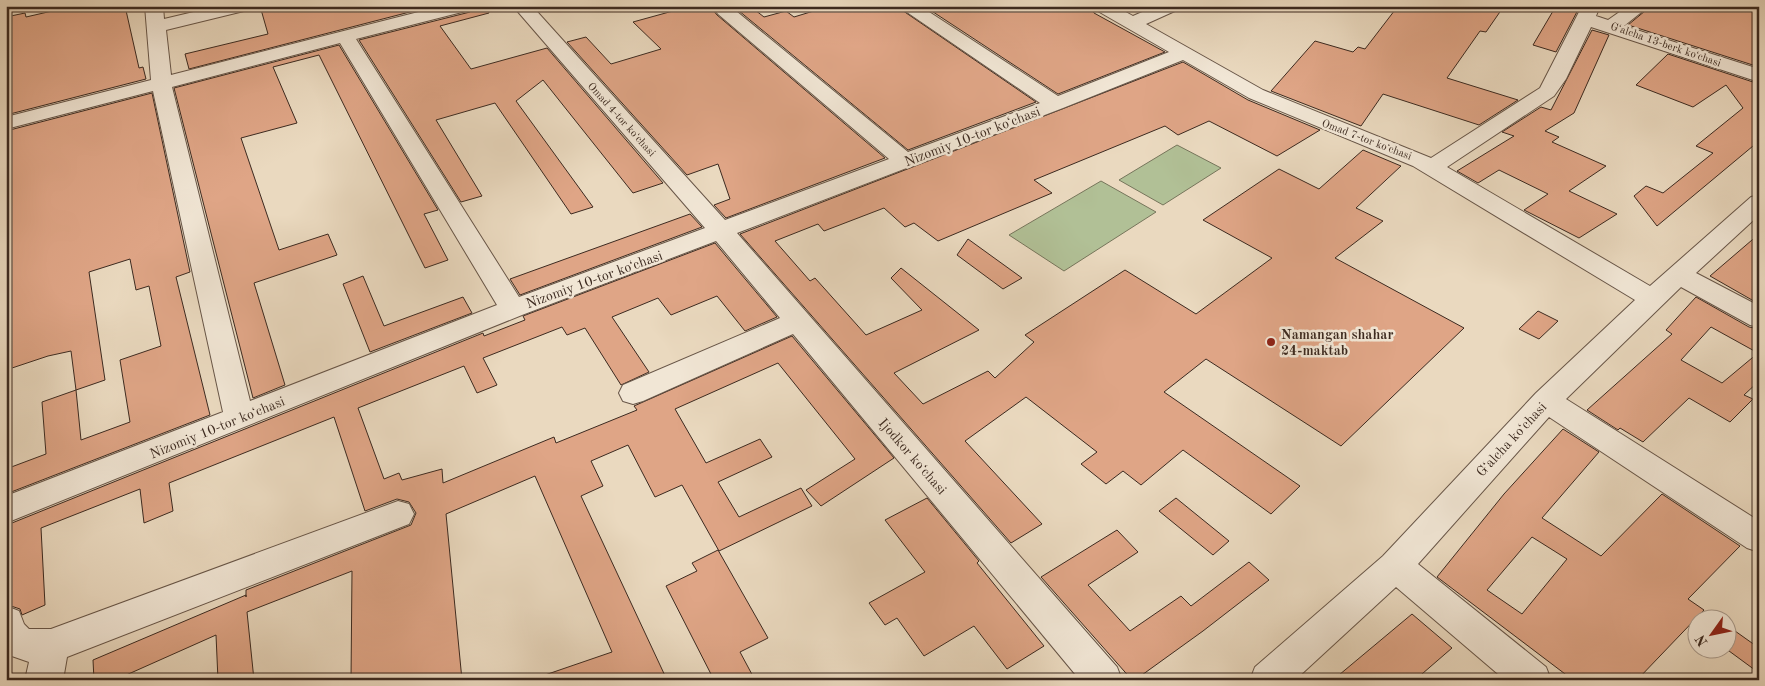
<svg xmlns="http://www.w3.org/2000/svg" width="1765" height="686" font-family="'Old Standard TT',serif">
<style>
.green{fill:#b1c096;stroke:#76755b}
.building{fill:#dfa586;stroke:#3c2a20;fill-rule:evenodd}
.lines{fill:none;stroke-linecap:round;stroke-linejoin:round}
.minor-casing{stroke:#685648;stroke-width:2}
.minor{fill:#f1e6d5;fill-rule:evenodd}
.poi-dot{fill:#8f2418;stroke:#f1e6d5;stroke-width:2}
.labels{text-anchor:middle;stroke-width:5;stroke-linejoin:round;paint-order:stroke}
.far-street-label{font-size:11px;fill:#3c2a20;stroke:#f1e6d5}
.street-label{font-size:14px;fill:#3c2a20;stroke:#f1e6d5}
.poi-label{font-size:14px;font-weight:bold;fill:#3c2a20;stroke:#f1e6d5;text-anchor:start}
</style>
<rect width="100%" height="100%" fill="#ead9bf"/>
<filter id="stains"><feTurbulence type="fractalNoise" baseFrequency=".004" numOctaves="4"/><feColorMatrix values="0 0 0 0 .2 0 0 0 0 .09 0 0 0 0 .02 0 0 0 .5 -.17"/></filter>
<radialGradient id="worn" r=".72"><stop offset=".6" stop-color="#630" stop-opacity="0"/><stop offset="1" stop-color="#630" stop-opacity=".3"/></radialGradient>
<!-- green -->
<path class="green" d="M1177 145 1221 168 1163 205 1119 180Z
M1101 181 1156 212 1064 271 1009 235Z"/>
<!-- building -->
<path class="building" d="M74 6H125L139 68 143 67 146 79 6 115V17L25 13 26 17Z
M260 6H433L189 69 185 54 268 34Z
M475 6H488L489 13 440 26 471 69 547 48 663 183 633 193 543 80 516 101 593 207 571 214 495 103 436 120 482 196 461 202 359 40 470 12Z
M691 6H715L713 10 717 15 885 158 726 218 714 205 730 199 718 164 687 175 567 42 586 37 611 64 661 49 633 22Z
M733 6H750L764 17 786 11 794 17 830 6H896L1036 102 908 150Z
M924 6H1091L1094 13 1165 52 1058 94Z
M1398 6H1504L1486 32 1480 31 1447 78 1518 100 1479 125 1383 94 1361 126 1271 91 1315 41 1353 52 1358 47 1365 49Z
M1556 6H1580L1556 52 1533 45Z
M1651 6H1759V67L1628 25Z
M1592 30 1609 35 1574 113 1545 131 1559 137 1552 142 1606 166 1569 191 1617 214 1579 238 1524 210 1548 194 1499 170 1478 183 1457 171 1514 136 1502 132 1541 107 1551 110Z
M339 45 438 210 424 214 448 260 425 268 319 55 273 67 297 123 241 138 279 250 328 234 337 255 254 283 285 385 253 398 174 88Z
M1668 54 1759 84V141L1657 226 1634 196 1646 186 1663 193 1713 153 1696 146 1743 108 1726 85 1693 107 1636 85Z
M1183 62 1248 100 1320 130 1277 156 1209 121 1178 135 1165 126 1034 180 1052 193 938 241 914 223 905 227 884 208 824 231 818 224 775 241 810 281 815 278 866 335 922 310 891 278 901 268 979 330 894 373 923 404 988 371 995 378 1034 342 1025 335 1125 270 1196 314 1272 258 1203 220 1279 169 1319 189 1363 150 1401 166 1356 208 1383 221 1335 258 1464 328 1341 446 1206 359 1164 392 1300 486 1271 514 1183 450 1141 485 1123 471 1106 484 1081 464 1097 452 1026 397 965 441 1042 524 1011 543 740 234Z
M152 93 190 272 176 277 210 415 6 494V469L46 454 42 402 76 390 71 351 48 356 6 370V131ZM130 259 136 290 149 286 161 346 120 360 130 422 81 440 76 390 105 380 89 272Z
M690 214 702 227 520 295 510 279Z
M1759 234V304L1710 276Z
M968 239 1022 278 1003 289 957 255Z
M715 243 777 317 745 331 717 296 671 315 658 298 612 317 649 372 621 385 585 328 567 335 562 327 483 358 497 385 477 393 464 366 358 408 384 479 399 473 402 480 442 469 443 483 554 437 556 443 637 410 634 406 792 336 894 458 821 506 806 490 855 459 778 363 675 409 706 463 760 439 772 457 718 482 739 517 801 488 812 506 719 551 682 485 655 497 628 445 591 461 603 486 581 496 667 680H543L542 676 612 652 535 476 446 514 462 680H351L352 571 247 612 254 680H218L216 635 115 680H94L93 660 246 595V597V590L411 525 416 513 409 502 397 499 365 511 334 417 169 483 173 511 144 523 140 489 41 528 45 605 22 615 20 609 8 605 7 525 483 333 484 336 525 320 523 316Z
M363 276 384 326 463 297 472 313 370 352 343 284Z
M1696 297 1749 327 1759 329V381L1744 395 1753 399 1730 422 1689 398 1643 442 1620 428 1618 430 1587 410 1672 334 1666 330ZM1711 327 1758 353 1722 383 1681 360Z
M1538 311 1558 321 1539 339 1519 329Z
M1563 429 1599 452 1542 518 1601 556 1662 494 1740 546 1688 599 1704 610 1637 680H1573L1437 577 1504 494ZM1532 537 1567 559 1522 614 1487 590Z
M927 498 979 561 977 563 1044 646 1007 669 974 626 924 656 897 618 885 625 869 603 925 572 885 520Z
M1176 498 1229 541 1213 555 1159 511Z
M1117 530 1138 552 1088 585 1130 631 1181 596 1191 606 1249 562 1269 580 1203 631 1135 680H1132L1041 577Z
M718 550 768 638 740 652 755 680H714L666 586 697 571 692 563Z
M1412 614 1452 648 1415 680H1333Z
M1728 626 1759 648V673L1725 648H1728Z"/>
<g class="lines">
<defs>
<path id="minor" d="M145 6H163L164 19 219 6H251L248 10 166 30 171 75 442 6H473L470 10 356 39 519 297 705 228 513 6H532L725 220 889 159 718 14 715 10 718 6H730L908 152 1040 103 898 6H920L1058 96 1169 52 1096 10 1093 6H1115L1133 16 1156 6H1180L1177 10 1146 24 1263 90 1431 158 1540 88 1582 6H1600L1596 16 1608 20 1628 6H1649L1624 26 1759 69V82L1591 27 1566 79 1554 96 1447 167 1650 286 1751 197 1759 195V215L1696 273 1759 306V327L1750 325 1681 287 1566 399 1759 521V552L1747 548 1549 417 1418 564 1546 667 1551 680H1505L1396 587 1295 680H1250L1255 667 1383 556 1536 393 1635 300 1413 166 1249 98 1183 60 1063 108 737 233 1117 667 1122 680H1080L793 334 643 401 633 404 623 401 619 393 623 385 780 318 716 241 522 315 6 523V496L223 412 153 91 6 129V117L151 80ZM340 43 497 305 250 401 172 87Z
M398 501 409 504 414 514 409 524 67 657 63 680H25L29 662 6 654V606L19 611 24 624 29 629H51Z"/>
</defs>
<!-- minor casing -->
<use href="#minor" class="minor-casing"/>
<!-- minor -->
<use href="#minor" class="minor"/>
</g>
<!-- markers -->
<circle class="poi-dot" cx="1271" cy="342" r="5"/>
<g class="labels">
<!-- far-street labels -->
<g class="far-street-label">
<text transform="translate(1666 44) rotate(19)" y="4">Gʻalcha 13-berk koʻchasi</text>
<text transform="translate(622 119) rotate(48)" y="4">Omad 4-tor koʻchasi</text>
<text transform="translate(1367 139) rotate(21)" y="4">Omad 7-tor koʻchasi</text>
</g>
<!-- street labels -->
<g class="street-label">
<text transform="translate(972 136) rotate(-21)" y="5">Nizomiy 10-tor koʻchasi</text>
<text transform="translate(594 279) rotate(-20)" y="5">Nizomiy 10-tor koʻchasi</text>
<text transform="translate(217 427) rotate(-22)" y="5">Nizomiy 10-tor koʻchasi</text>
<text transform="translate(1511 439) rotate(-47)" y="5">Gʻalcha koʻchasi</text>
<text transform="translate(913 456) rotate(49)" y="5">Ijodkor koʻchasi</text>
</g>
<!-- poi labels -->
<g class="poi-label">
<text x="1281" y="339">Namangan shahar<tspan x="1281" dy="16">24-maktab</tspan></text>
</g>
</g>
<!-- margin -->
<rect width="1765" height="686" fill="none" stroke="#ead9bf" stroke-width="25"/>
<rect x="8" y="8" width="1750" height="671" fill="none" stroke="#3c2a20" stroke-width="2.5"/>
<rect x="12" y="12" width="1740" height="661" fill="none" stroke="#3c2a20"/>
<!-- north arrow -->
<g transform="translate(1712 634) rotate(237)"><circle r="24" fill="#f1e6d5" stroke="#a99b8d"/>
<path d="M0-4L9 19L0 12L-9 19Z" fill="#8f2418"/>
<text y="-8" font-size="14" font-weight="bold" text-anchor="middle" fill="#3c2a20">N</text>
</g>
<rect width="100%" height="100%" filter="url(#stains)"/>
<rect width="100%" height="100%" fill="url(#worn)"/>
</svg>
